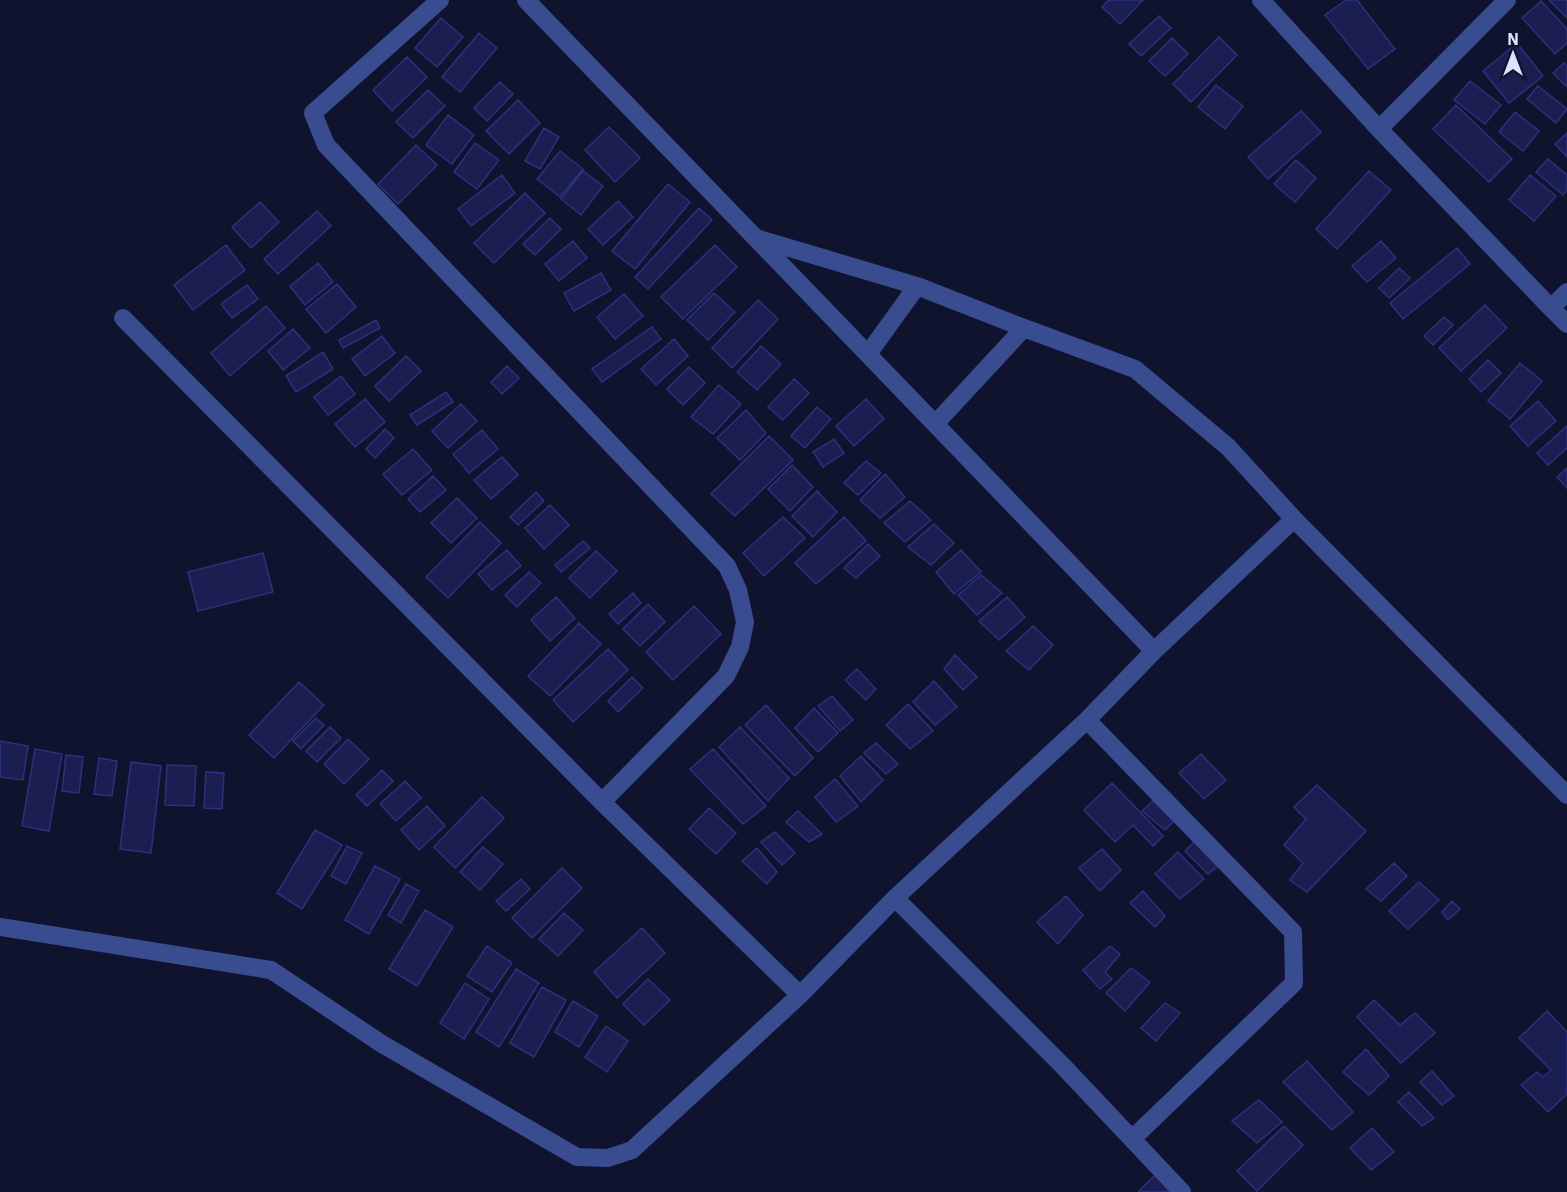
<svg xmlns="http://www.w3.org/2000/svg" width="1567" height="1192" font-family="'IBM Plex Sans',sans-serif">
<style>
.building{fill:#1b1e50;stroke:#2c317d;stroke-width:1.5}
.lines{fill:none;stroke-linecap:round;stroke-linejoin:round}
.minor{stroke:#394c8f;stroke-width:18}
</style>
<rect width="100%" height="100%" fill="#10132e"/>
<!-- building -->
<path class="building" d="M1109 0H1143L1120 24 1102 7Z
M1346 0H1357L1395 49 1368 69 1325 15Z
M1549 0H1567V18Z
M1541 1 1567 29V43L1555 54 1522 18Z
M1159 16 1171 28 1141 56 1129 44Z
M441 18 463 37 437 67 415 48Z
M479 33 497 48 460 92 442 77Z
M1219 37 1237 55 1191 102 1173 84Z
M1172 38 1188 54 1165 76 1149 61Z
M1517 43 1543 76 1509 103 1483 71Z
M407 57 427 77 392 111 373 90Z
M1564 63 1567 66V87L1553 73Z
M1470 81 1501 105 1485 124 1454 100Z
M500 82 513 94 487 121 474 108Z
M1216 85 1243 106 1225 129 1198 107Z
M1538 86 1567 109 1556 123 1527 99Z
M428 90 445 106 413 138 396 122Z
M518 100 540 123 509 154 486 131Z
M1456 105 1512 159 1489 182 1433 129Z
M1301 111 1321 132 1268 179 1248 157Z
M1515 112 1539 131 1523 151 1499 132Z
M448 115 474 135 452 164 426 145Z
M609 127 640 158 615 182 585 150Z
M544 128 559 137 540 169 525 161Z
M1567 133V157L1555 144Z
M475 143 499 160 477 189 454 172Z
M416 145 437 165 398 204 378 184Z
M560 151 583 169 560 197 537 179Z
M1548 159 1567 175V190L1563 195 1536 172Z
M1296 160 1316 178 1295 202 1274 184Z
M583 171 603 186 581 215 561 199Z
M1369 171 1391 190 1337 249 1316 229Z
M502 175 515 193 471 226 458 209Z
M1530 175 1556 196 1534 221 1509 200Z
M668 184 690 202 635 269 612 251Z
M525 193 545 213 494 263 474 243Z
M618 201 633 217 603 245 588 229Z
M260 202 279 222 251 248 232 227Z
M699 208 712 220 648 289 635 277Z
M317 211 331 226 278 274 264 259Z
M550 218 561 229 535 255 523 244Z
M573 241 587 258 559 281 545 264Z
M1381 241 1396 258 1367 282 1352 266Z
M226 245 245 270 193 310 174 285Z
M715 245 737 267 683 319 661 297Z
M1457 248 1470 264 1403 319 1390 303Z
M318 263 333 282 305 305 290 286Z
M1399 268 1410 278 1389 298 1379 288Z
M601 273 611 290 574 311 564 293Z
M337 284 356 307 326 333 306 309Z
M247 285 258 299 232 318 221 304Z
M714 293 735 312 708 340 687 320Z
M624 294 643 316 615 339 597 317Z
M758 300 778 319 732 368 712 348Z
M1485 305 1507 328 1461 371 1439 348Z
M266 306 285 328 230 376 211 353Z
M1444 317 1453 325 1433 345 1424 336Z
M376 320 380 328 343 348 339 340Z
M652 327 661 339 602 382 592 369Z
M293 329 310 348 283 370 268 351Z
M382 336 395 353 365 376 352 359Z
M674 339 688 356 656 385 641 369Z
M761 346 781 364 757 390 737 372Z
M323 352 333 369 296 392 286 376Z
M406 356 421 371 389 401 375 386Z
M1488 360 1501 373 1481 392 1469 379Z
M1520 363 1542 381 1510 419 1488 401Z
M507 366 519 378 502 394 491 382Z
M689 367 705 383 683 405 667 389Z
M341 376 355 394 328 415 314 397Z
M794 379 809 393 783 420 768 407Z
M719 385 741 404 713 434 691 417Z
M446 392 453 402 417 425 410 415Z
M365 399 385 422 355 447 335 424Z
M866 399 884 419 854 446 836 426Z
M1538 401 1556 421 1528 446 1510 426Z
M461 404 477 421 448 448 432 431Z
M817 407 831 419 805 448 791 436Z
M746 410 766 433 740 460 717 438Z
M1567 426V448L1548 465 1537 453Z
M385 429 394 438 375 458 366 449Z
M482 430 498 449 469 473 453 454Z
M769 436 793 460 735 516 711 494Z
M834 439 844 453 823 467 813 452Z
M413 449 432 470 402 495 383 474Z
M502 457 518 475 491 499 474 480Z
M866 461 881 473 858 495 844 483Z
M792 465 813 487 790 511 768 489Z
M1567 468V488L1557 477Z
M885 474 905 497 880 518 860 500Z
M433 476 446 490 420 512 408 499Z
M817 491 837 512 813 537 792 516Z
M536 492 544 501 518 525 510 517Z
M457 498 477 518 451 543 431 523Z
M910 501 931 520 905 542 884 523Z
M550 505 569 525 544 549 525 528Z
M783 517 805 538 764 576 743 553Z
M844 517 866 541 816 584 795 563Z
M480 522 501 543 448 598 426 577Z
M934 524 954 543 931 565 908 547Z
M583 541 590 548 561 572 555 565Z
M868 544 880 556 856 578 844 568Z
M507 550 521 566 492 590 478 574Z
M961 550 981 572 954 594 936 572Z
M596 551 617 571 590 598 569 578Z
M263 553 273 592 198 611 188 572Z
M529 572 541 583 517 607 505 595Z
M981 575 1002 593 977 615 958 595Z
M633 593 641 603 618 624 609 614Z
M556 597 575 618 550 641 531 620Z
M1007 597 1025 617 999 640 979 621Z
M648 604 665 622 640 646 623 629Z
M694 606 721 634 673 680 646 652Z
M579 623 601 644 550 696 528 676Z
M1033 626 1053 645 1029 670 1006 651Z
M608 649 628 670 573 722 553 700Z
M955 655 977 677 963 690 944 669Z
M857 669 876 689 866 700 845 680Z
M632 677 643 688 618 712 608 701Z
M934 681 957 707 935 725 913 702Z
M299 682 324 705 274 758 249 735Z
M832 696 853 720 840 731 818 706Z
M908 704 933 731 910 749 886 725Z
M766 705 813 758 795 776 745 725Z
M814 708 838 733 818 752 795 728Z
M316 718 324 725 301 749 293 741Z
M330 727 341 738 317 762 306 751Z
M740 727 789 778 768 801 719 747Z
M348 739 369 759 344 784 324 764Z
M0 741 28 746 23 780 0 777Z
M876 743 898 764 886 774 864 753Z
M35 749 62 754 49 831 22 826Z
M713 749 766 806 743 824 690 769Z
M1201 754 1226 780 1204 799 1179 773Z
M66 755 83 757 79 793 62 791Z
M861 756 883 780 861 802 840 776Z
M99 758 117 761 112 796 94 794Z
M131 762 161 766 151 853 120 849Z
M167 765 196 766 194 806 165 805Z
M382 770 393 781 367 806 356 795Z
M206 772 224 773 222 809 204 808Z
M835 779 858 806 836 822 815 797Z
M405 781 421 798 396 821 380 804Z
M1112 783 1163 836 1153 846 1133 825 1115 842 1084 810Z
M1317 785 1366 831 1307 892 1290 880 1303 863 1284 845 1306 819 1294 807Z
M482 797 504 818 455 868 434 847Z
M1153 801 1174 821 1165 830 1142 811Z
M427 806 445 826 419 850 401 830Z
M709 808 736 833 716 854 689 829Z
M798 811 822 834 809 842 786 822Z
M315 830 342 845 302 909 277 893Z
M775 832 795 853 782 865 761 842Z
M1196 840 1219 865 1208 874 1185 851Z
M347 846 362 853 346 884 331 876Z
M483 847 503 864 480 890 460 872Z
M757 848 777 872 767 884 742 861Z
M1102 849 1121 870 1100 891 1079 868Z
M1178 852 1204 879 1180 899 1155 874Z
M1394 863 1407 876 1381 901 1366 889Z
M375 866 400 879 369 934 345 920Z
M562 868 582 888 532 938 512 918Z
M521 879 530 889 506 911 496 901Z
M1419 882 1439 900 1408 929 1389 911Z
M406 884 419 891 401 923 388 915Z
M1143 891 1165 916 1155 927 1130 903Z
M1066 896 1083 915 1058 944 1037 922Z
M1452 901 1460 909 1448 920 1442 912Z
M425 910 453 927 417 986 389 969Z
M564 913 583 930 558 956 539 939Z
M642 928 665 953 617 998 594 972Z
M487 946 512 963 492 992 467 976Z
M1110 946 1120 954 1105 972 1112 979 1100 989 1083 970Z
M1131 968 1150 982 1125 1011 1106 993Z
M516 969 539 983 499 1047 476 1032Z
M648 979 670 1000 644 1025 623 1004Z
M465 983 489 999 464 1039 440 1023Z
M542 987 566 1000 534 1057 510 1043Z
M1374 1000 1400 1025 1415 1013 1435 1033 1401 1063 1357 1017Z
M573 1001 598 1016 579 1047 555 1032Z
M1165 1003 1180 1013 1156 1041 1141 1028Z
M1547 1011 1567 1032V1094L1548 1112 1521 1085 1537 1072 1543 1077 1551 1070 1519 1038Z
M606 1026 628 1041 607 1072 585 1057Z
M1366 1049 1389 1076 1369 1095 1343 1072Z
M1307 1061 1353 1112 1332 1130 1283 1082Z
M1432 1071 1454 1096 1442 1105 1420 1082Z
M1409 1092 1434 1118 1422 1126 1398 1102Z
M1259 1100 1282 1122 1257 1143 1232 1121Z
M1284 1126 1303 1145 1257 1191 1237 1171Z
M1372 1128 1394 1152 1371 1170 1350 1148Z
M1155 1175 1172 1192H1140L1139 1191Z"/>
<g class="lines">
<!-- minor -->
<path class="minor" d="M440 0 313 113 326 145 727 566 738 590 745 622 740 647 726 676 602 802
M526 0 1154 651
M1261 0 1379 129 1551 308 1567 292
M1379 129 1507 0
M756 238 917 286 1024 328 1135 369 1228 447 1294 519 1567 795
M1551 308 1567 324
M123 318 602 802 800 995
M868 354 917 286
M935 424 1024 328
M1087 720 1293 932 1294 983 1132 1139
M895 898 1062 1065 1182 1192
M0 927 271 970 382 1044 577 1157 608 1158 632 1150 800 995 895 898 1087 720 1154 651 1294 519"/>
</g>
<!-- north arrow -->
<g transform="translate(1513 54)" stroke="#10132e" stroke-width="4.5" paint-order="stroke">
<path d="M0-4.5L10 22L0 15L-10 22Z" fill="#dde2ff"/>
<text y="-9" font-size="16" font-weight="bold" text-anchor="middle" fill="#dde2ff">N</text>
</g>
</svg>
